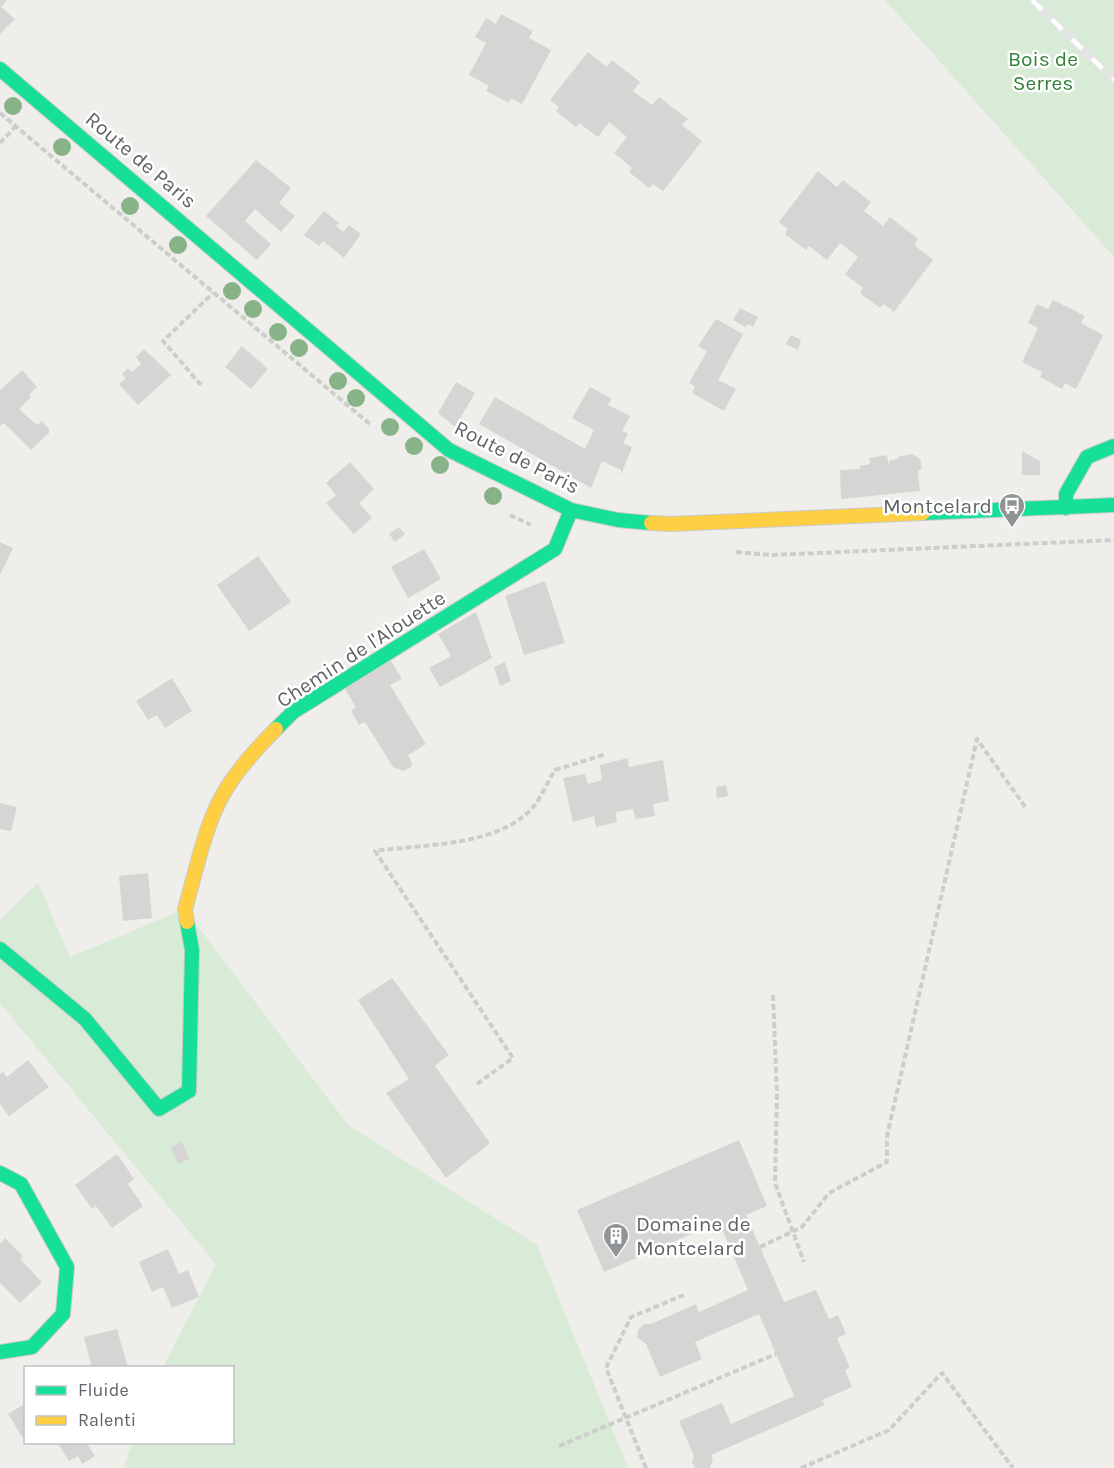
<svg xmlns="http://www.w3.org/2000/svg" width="1114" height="1468" font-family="Karla,sans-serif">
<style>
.green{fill:#d8ebd6}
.building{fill:#d6d5d3}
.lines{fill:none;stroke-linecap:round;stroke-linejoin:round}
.fast-casing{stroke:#cacacb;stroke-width:16}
.slow-casing{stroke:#cacacb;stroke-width:16}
.path{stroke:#cacfcc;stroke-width:4;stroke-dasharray:6 3;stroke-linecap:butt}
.fast{stroke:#16e098;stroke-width:14}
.slow{stroke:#ffcf43;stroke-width:14}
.rail-casing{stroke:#e4e4e4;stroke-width:7}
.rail{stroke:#fff;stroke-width:4.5;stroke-dasharray:14;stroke-linecap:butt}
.tree{fill:#88b388}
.labels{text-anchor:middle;stroke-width:5;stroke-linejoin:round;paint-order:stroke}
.park-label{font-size:21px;fill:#348238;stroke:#fff}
.street-label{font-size:21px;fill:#5f6368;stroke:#fff}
.poi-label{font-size:21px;fill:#5f6368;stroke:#fff;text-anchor:end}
</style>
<rect width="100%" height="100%" fill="#efeeea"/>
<!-- green -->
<path class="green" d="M885 0H1114V257Z
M38 883 70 957 185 909 348 1125 537 1245 628 1468H124L132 1443 232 1442V1368L163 1367 216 1264 0 1003V920Z"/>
<!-- building -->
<path class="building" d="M0 0H7L1 7 15 19 0 34Z
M501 14 533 31 529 38 551 50 522 104 511 98 509 103 486 91 489 86 469 75 486 43 475 37 486 18 496 24Z
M588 52 607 67 612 60 640 82 633 91 652 105 659 97 688 119 682 125 702 141 663 191 653 184 649 188 629 172 632 168 614 153 627 137 609 122 598 137 579 123 576 127 556 111 559 107 550 100Z
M256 160 291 188 279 203 295 216 281 232 255 209 245 221 271 244 257 260 206 216Z
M818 171 837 187 843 180 871 202 864 211 883 226 890 217 918 239 914 245 933 260 894 312 884 304 880 308 860 293 863 288 845 274 858 257 840 243 827 260 809 246 806 250 785 234 788 229 779 222Z
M324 211 339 223 336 226 343 232 349 225 361 234 344 258 323 241 319 246 304 235Z
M1053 300 1085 316 1081 323 1103 335 1076 389 1065 383 1062 389 1040 377 1042 372 1022 362 1038 328 1028 323 1037 304 1048 309Z
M740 308 758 317 753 327 748 324 746 327 733 320Z
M716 319 743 334 718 380 736 389 724 411 692 393 695 386 689 383 707 351 698 346Z
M791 335 801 340 798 350 786 344Z
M242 346 268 369 251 389 225 367Z
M144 349 171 375 138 405 119 384 126 378 122 374 128 368 132 372 141 364 136 357Z
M22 370 37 387 29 395 31 397 19 409 37 425 42 421 49 429V433L31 450 4 423 0 426V390Z
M456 382 475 393 455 427 438 413Z
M590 387 612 399 608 405 630 416 622 431 628 434 623 443 632 447 621 475V470L602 461 591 488 479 424 495 397 585 449 594 430 572 418Z
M1022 451 1040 461V475H1022Z
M887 455 889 467V461L898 459 897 457 912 454 920 459 922 468 918 471 920 491 841 499 840 470 860 469V466L870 464 869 458Z
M350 462 374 489 359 503 372 518 354 534 326 503 336 495 326 483Z
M399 527 405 534 395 542 389 534Z
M0 542 13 548 0 575Z
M424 549 441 579 408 598 391 567Z
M258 556 291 602 249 631 217 585Z
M545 581 565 643 524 655 505 596Z
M476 612 492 658 440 687 429 668 451 656 438 634Z
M391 661 402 679 390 685 426 744 408 755 412 763 410 768 403 771 393 767 365 722 359 725 351 711 356 707 345 689Z
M505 662 511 681 500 686 494 667Z
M172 678 192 711 165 728 157 715 148 720 136 701Z
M628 758 629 767 663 760 669 801 653 804 655 816 636 819 633 809 616 812 617 822 596 827 594 816 573 822 563 778 585 774 588 784 602 780 600 765Z
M726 785 728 796 717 798 716 787Z
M0 803 17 807 11 831 0 829Z
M148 873 152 918 123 921 119 876Z
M392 978 449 1055 435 1066 490 1143 446 1178 386 1093 409 1079 358 1000Z
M28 1060 49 1087 9 1116 0 1104V1074L3 1072 7 1077Z
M739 1140 767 1206 746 1215 784 1302 816 1290 829 1319 838 1315 846 1334 837 1338 850 1368 845 1370 852 1387 822 1400 825 1405 711 1455 713 1459 710 1468H695L692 1462 694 1456 679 1421 722 1403 731 1424 794 1396 759 1314 695 1342 702 1359 660 1377 646 1344 637 1337 638 1330 644 1324H651L696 1304 699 1312 748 1290 719 1222 604 1272 577 1210Z
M182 1142 189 1159 178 1164 171 1147Z
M117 1154 134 1179 128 1184 143 1206 112 1228 96 1206 92 1209 75 1185Z
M5 1238 23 1256 20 1259 42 1282 20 1303 0 1283V1244Z
M168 1249 179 1274 188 1270 199 1297 172 1308 163 1287 152 1292 139 1262Z
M117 1329 128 1368H92L84 1337Z
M26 1403V1435L22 1437 8 1414Z
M57 1442H86L95 1456 82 1464 78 1456 69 1461Z"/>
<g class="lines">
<defs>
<path id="fast" d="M0 69 449 450 571 510 618 520 651 523
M1066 508V494L1087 457 1114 446
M923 513 1114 505
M276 729 293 712 555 549 571 510
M0 949 85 1019 159 1109 189 1091 192 950 187 922
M0 1173 21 1184 67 1267 63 1314 32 1347 0 1352"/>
<path id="slow" d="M651 523 670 524 923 513
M187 922 185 909C197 869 205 821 228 786 242 764 259 746 276 729"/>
</defs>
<!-- fast casing -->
<use href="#fast" class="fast-casing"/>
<!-- slow casing -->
<use href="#slow" class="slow-casing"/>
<!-- path -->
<path class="path" d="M0 113 371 425
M0 143 16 126
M201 385 163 341 213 293
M510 515 531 525
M736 552 772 555 1114 540
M773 995 777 1094 775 1183 804 1262
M477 1084 513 1058 375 851C423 844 500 847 534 806 542 796 548 781 555 770L606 754
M760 1247 802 1227 829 1193 887 1162V1136L977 739 1026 808
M559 1446 776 1354
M646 1468 606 1368 631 1317 684 1295
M801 1468 889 1430 942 1373 1013 1468"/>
<!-- fast -->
<use href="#fast" class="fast"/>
<!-- slow -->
<use href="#slow" class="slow"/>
<defs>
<path id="rail" d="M1032 0 1114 80"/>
</defs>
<!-- rail casing -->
<use href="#rail" class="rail-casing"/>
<!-- rail -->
<use href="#rail" class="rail"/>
</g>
<!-- trees -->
<g class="tree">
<circle cx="13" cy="106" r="9"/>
<circle cx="62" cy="147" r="9"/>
<circle cx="130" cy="206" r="9"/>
<circle cx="178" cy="245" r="9"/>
<circle cx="232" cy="291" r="9"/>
<circle cx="253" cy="309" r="9"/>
<circle cx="278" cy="332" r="9"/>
<circle cx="299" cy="348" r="9"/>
<circle cx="338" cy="381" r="9"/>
<circle cx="356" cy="398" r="9"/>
<circle cx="390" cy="427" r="9"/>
<circle cx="414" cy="446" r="9"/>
<circle cx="440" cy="465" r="9"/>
<circle cx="493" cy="496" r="9"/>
</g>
<!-- icons -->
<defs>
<symbol id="bus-pin" viewBox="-11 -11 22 30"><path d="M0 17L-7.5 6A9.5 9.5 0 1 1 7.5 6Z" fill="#919496" stroke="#fff"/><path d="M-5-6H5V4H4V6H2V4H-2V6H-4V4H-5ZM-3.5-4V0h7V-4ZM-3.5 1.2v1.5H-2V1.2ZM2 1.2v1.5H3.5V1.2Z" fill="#fff"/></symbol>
<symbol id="building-pin" viewBox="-11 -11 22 30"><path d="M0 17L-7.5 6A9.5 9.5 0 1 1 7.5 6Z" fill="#919496" stroke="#fff"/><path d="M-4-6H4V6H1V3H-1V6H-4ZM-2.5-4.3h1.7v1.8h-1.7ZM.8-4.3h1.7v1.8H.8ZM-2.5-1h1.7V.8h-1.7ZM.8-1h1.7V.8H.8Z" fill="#fff"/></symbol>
</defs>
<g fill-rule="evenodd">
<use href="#bus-pin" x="997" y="491" width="30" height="40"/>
<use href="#building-pin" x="601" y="1221" width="30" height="40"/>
</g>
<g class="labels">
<!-- park labels -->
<g class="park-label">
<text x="1043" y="66">Bois de<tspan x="1043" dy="24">Serres</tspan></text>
</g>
<!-- street labels -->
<g class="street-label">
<text transform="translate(141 160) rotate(40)" y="7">Route de Paris</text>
<text transform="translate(517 457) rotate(27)" y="7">Route de Paris</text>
<text transform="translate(361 649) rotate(-33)" y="7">Chemin de l'Alouette</text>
</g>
<!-- poi labels -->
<g class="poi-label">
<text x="992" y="513">Montcelard</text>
<text x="636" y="1231" text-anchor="start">Domaine de<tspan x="636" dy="24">Montcelard</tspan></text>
</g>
</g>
<!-- legend -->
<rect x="24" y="1366" width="210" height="78" fill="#ffffff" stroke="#bfc1c3" stroke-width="1.5"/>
<rect x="36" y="1386" width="30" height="9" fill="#16e098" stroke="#bfc1c3" stroke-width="1.5"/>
<text x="78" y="1396" font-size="18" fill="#5f6368">Fluide</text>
<rect x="36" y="1416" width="30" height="9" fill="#ffcf43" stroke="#bfc1c3" stroke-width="1.5"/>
<text x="78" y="1426" font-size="18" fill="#5f6368">Ralenti</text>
</svg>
